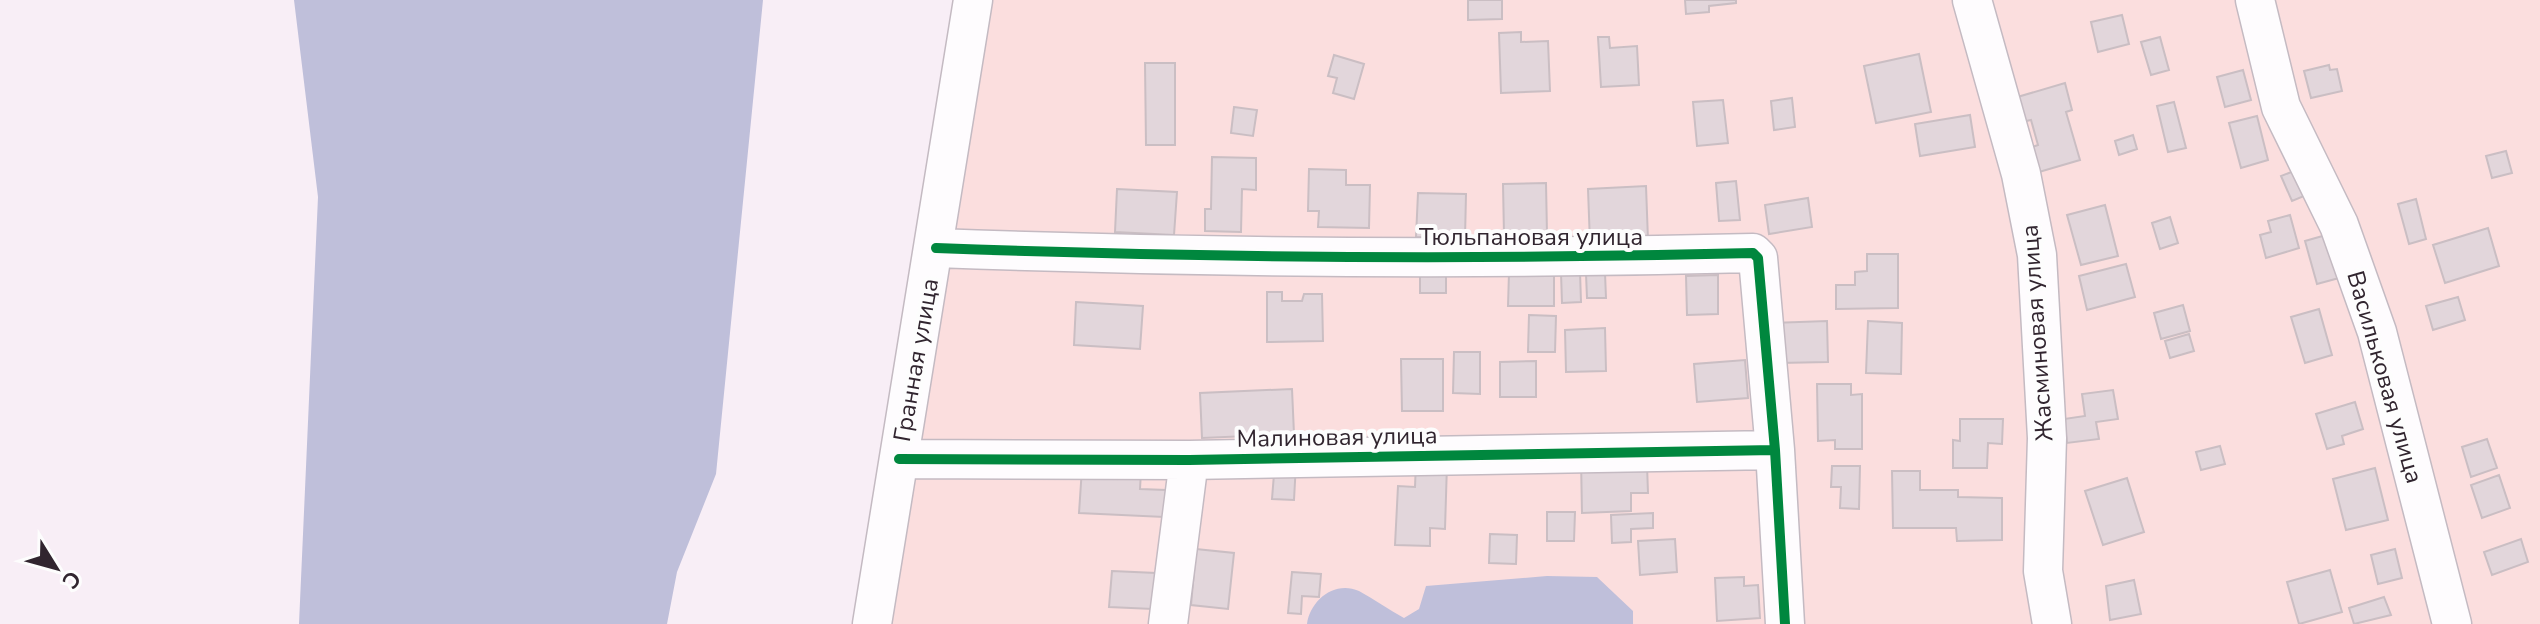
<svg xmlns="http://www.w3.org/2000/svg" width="2540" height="624" font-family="'Nunito Sans',sans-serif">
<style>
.green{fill:#fbdede}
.water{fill:#bfbfda}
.building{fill:#e2d6db;stroke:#cabec3;stroke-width:2}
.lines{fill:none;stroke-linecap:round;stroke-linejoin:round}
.minor-casing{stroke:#c4bac2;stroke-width:41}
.minor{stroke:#fefcfe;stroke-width:38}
.cycleway-casing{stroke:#fdfdfd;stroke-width:15}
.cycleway{stroke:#00873e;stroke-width:10}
.labels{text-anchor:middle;stroke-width:8;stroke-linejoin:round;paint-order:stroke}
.street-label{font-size:24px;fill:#31252f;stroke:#fdfdfd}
</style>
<rect width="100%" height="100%" fill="#f8eef6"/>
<!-- green -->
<path class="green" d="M981 0H2540V624H885Z"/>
<!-- water -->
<path class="water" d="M294 0H763L716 474 677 572 667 624H299L318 197Z
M1547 576 1597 577 1633 611V624H1307C1310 601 1334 580 1359 591 1374 599 1389 610 1404 618L1419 609 1426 586Z"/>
<!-- building -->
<path class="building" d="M1468 0H1502V19L1468 20Z
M1685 0H1736V3L1709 6V12L1686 14Z
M2122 15 2129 44 2098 52 2091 22Z
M1521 32V42L1548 41 1550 91 1501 93 1499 33Z
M1598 37H1609L1610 48 1637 46 1639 85 1601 87Z
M2160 37 2169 70 2151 75 2141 42Z
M1919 54 1931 112 1876 123 1864 66Z
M1334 55 1364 64 1354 99 1333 93 1337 78 1328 76Z
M1145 63H1175V145H1146Z
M2329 65 2330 70 2337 69 2342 91 2311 98 2304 71Z
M2243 70 2251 100 2225 107 2217 77Z
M2065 83 2072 110 2066 112 2080 160 2039 172 2032 147 2038 145 2031 120 2021 122 2014 98Z
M1792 98 1795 127 1774 130 1771 101Z
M1723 100 1728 143 1697 146 1693 102Z
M2174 102 2186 148 2168 152 2157 106Z
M1234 107 1257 110 1253 136 1231 133Z
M1970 115 1975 147 1920 156 1915 124Z
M2257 116 2268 160 2241 168 2229 123Z
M2133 135 2137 149 2119 155 2115 141Z
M2506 151 2512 173 2492 178 2486 156Z
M1212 157 1256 158V190L1242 189 1241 232 1205 231V209H1211Z
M1309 169 1346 170V185H1370L1369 228 1318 227 1319 211H1308Z
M2299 169 2309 194 2292 201 2281 176Z
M1736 181 1740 220 1719 221 1716 183Z
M1546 183 1547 234 1504 235 1503 184Z
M1646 186 1648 240 1590 243 1588 189Z
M1117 189 1177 192 1174 235 1115 232Z
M1418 193 1466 194 1465 238 1416 237Z
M1808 198 1812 227 1769 234 1765 205Z
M2416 199 2426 239 2409 244 2398 204Z
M2105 205 2118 256 2081 265 2067 215Z
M2290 215 2299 248 2266 258 2260 235 2271 232 2268 221Z
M2170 217 2178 243 2160 249 2152 223Z
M2488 228 2499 266 2445 283 2433 245Z
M2326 235 2339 278 2317 284 2305 241Z
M1867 254H1898V308L1836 309V285H1855V272L1867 271Z
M2126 264 2135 297 2087 310 2079 276Z
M1420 266 1446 267V293H1420Z
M1580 272 1581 302 1562 303 1561 273Z
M1509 273 1554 274V306H1508Z
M1605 273 1606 298H1587L1586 274Z
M1718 275V314L1687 315 1686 276Z
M1267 292H1282V301H1302L1304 294H1322L1323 341 1267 342Z
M2458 297 2465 320 2433 330 2426 306Z
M1076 302 1143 306 1140 349 1074 345Z
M2183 305 2190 331 2161 339 2154 313Z
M2319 309 2332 355 2305 363 2291 317Z
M1529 315 1556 316 1555 352H1528Z
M1827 321 1828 362 1775 363 1774 323Z
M1868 321 1902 323 1901 374 1866 373Z
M1605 328 1606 371 1566 372 1565 330Z
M2189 334 2194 351 2170 358 2165 341Z
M1454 352H1480V394L1453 393Z
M1401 359H1443V411H1402Z
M1745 360 1748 398 1697 402 1694 364Z
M1536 361V397H1500V362Z
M1817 384H1851V395L1862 394V449H1835V440L1818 441Z
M1292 389 1294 434 1202 438 1200 393Z
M2113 390 2118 419 2096 422 2099 439 2067 443 2064 419 2085 416 2082 394Z
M2355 402 2363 429 2342 436 2344 444 2327 449 2316 414Z
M1960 419H2003L2002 444 1988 443 1987 468H1953V440L1960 441Z
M2487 439 2497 468 2471 477 2462 447Z
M2220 446 2225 464 2201 470 2196 452Z
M1581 459 1647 465 1648 493H1631V511L1582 513Z
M1416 462 1447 464 1445 529 1430 528V546L1395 545 1398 486 1415 487Z
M1296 463 1294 500 1272 499 1274 474Z
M1832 466H1860L1859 509 1840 508 1841 487H1831Z
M1082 468 1141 471 1140 489 1166 490 1164 517 1079 513Z
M2375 468 2388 520 2346 530 2333 479Z
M1892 471H1920V490H1958V497L2002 498V540L1957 541 1956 528H1893Z
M2499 475 2510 508 2482 518 2471 485Z
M2127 478 2144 532 2103 545 2085 491Z
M1547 512H1575L1574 541H1547Z
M1653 513V528L1631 529V542L1612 543 1611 515Z
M1490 534 1517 535 1516 564 1489 563Z
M1675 539 1677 572 1640 575 1638 541Z
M2521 539 2528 562 2492 575 2484 552Z
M1196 549 1234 553 1228 609 1191 605Z
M2395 549 2402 578 2378 584 2371 555Z
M2330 570 2342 612 2299 624 2287 582Z
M1112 571 1156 573 1153 609 1109 607Z
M1292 572 1321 574 1319 597 1302 596 1301 614 1288 613Z
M1744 577V586L1758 585 1760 618 1717 621 1715 578Z
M2134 580 2141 614 2110 620 2106 586Z
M2384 597 2391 615 2354 624 2349 608Z"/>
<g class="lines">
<defs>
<path id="minor" d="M1972 0 2021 174 2037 255 2047 438 2043 571 2052 624
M2255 0 2281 107 2339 225 2377 332 2452 624
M936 248C1208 258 1480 260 1753 253L1758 258 1775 450 1785 624
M899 459 1189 460 1775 450
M872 624 973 0
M1168 624 1189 460"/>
</defs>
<!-- minor casing -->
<use href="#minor" class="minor-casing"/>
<!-- minor -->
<use href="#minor" class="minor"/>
<defs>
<path id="cycleway" d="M936 248C1208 258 1480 260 1753 253L1758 258 1775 450 1785 624
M899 459 1189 460 1775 450"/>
</defs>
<!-- cycleway casing -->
<use href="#cycleway" class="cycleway-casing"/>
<!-- cycleway -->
<use href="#cycleway" class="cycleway"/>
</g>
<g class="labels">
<!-- street labels -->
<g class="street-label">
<text x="1531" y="245">Тюльпановая улица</text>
<text transform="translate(2037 333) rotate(-94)" y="8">Жасминовая улица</text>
<text transform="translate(916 360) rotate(-80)" y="8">Гранная улица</text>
<text transform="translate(2385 377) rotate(74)" y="8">Васильковая улица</text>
<text transform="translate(1337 437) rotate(-1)" y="8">Малиновая улица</text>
</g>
</g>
<!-- north arrow -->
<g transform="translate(56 568) rotate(127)" stroke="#fdfdfd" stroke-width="6" paint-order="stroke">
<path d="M0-6L14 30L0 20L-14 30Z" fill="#31252f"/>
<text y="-12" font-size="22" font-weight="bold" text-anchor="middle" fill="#31252f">С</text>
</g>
</svg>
